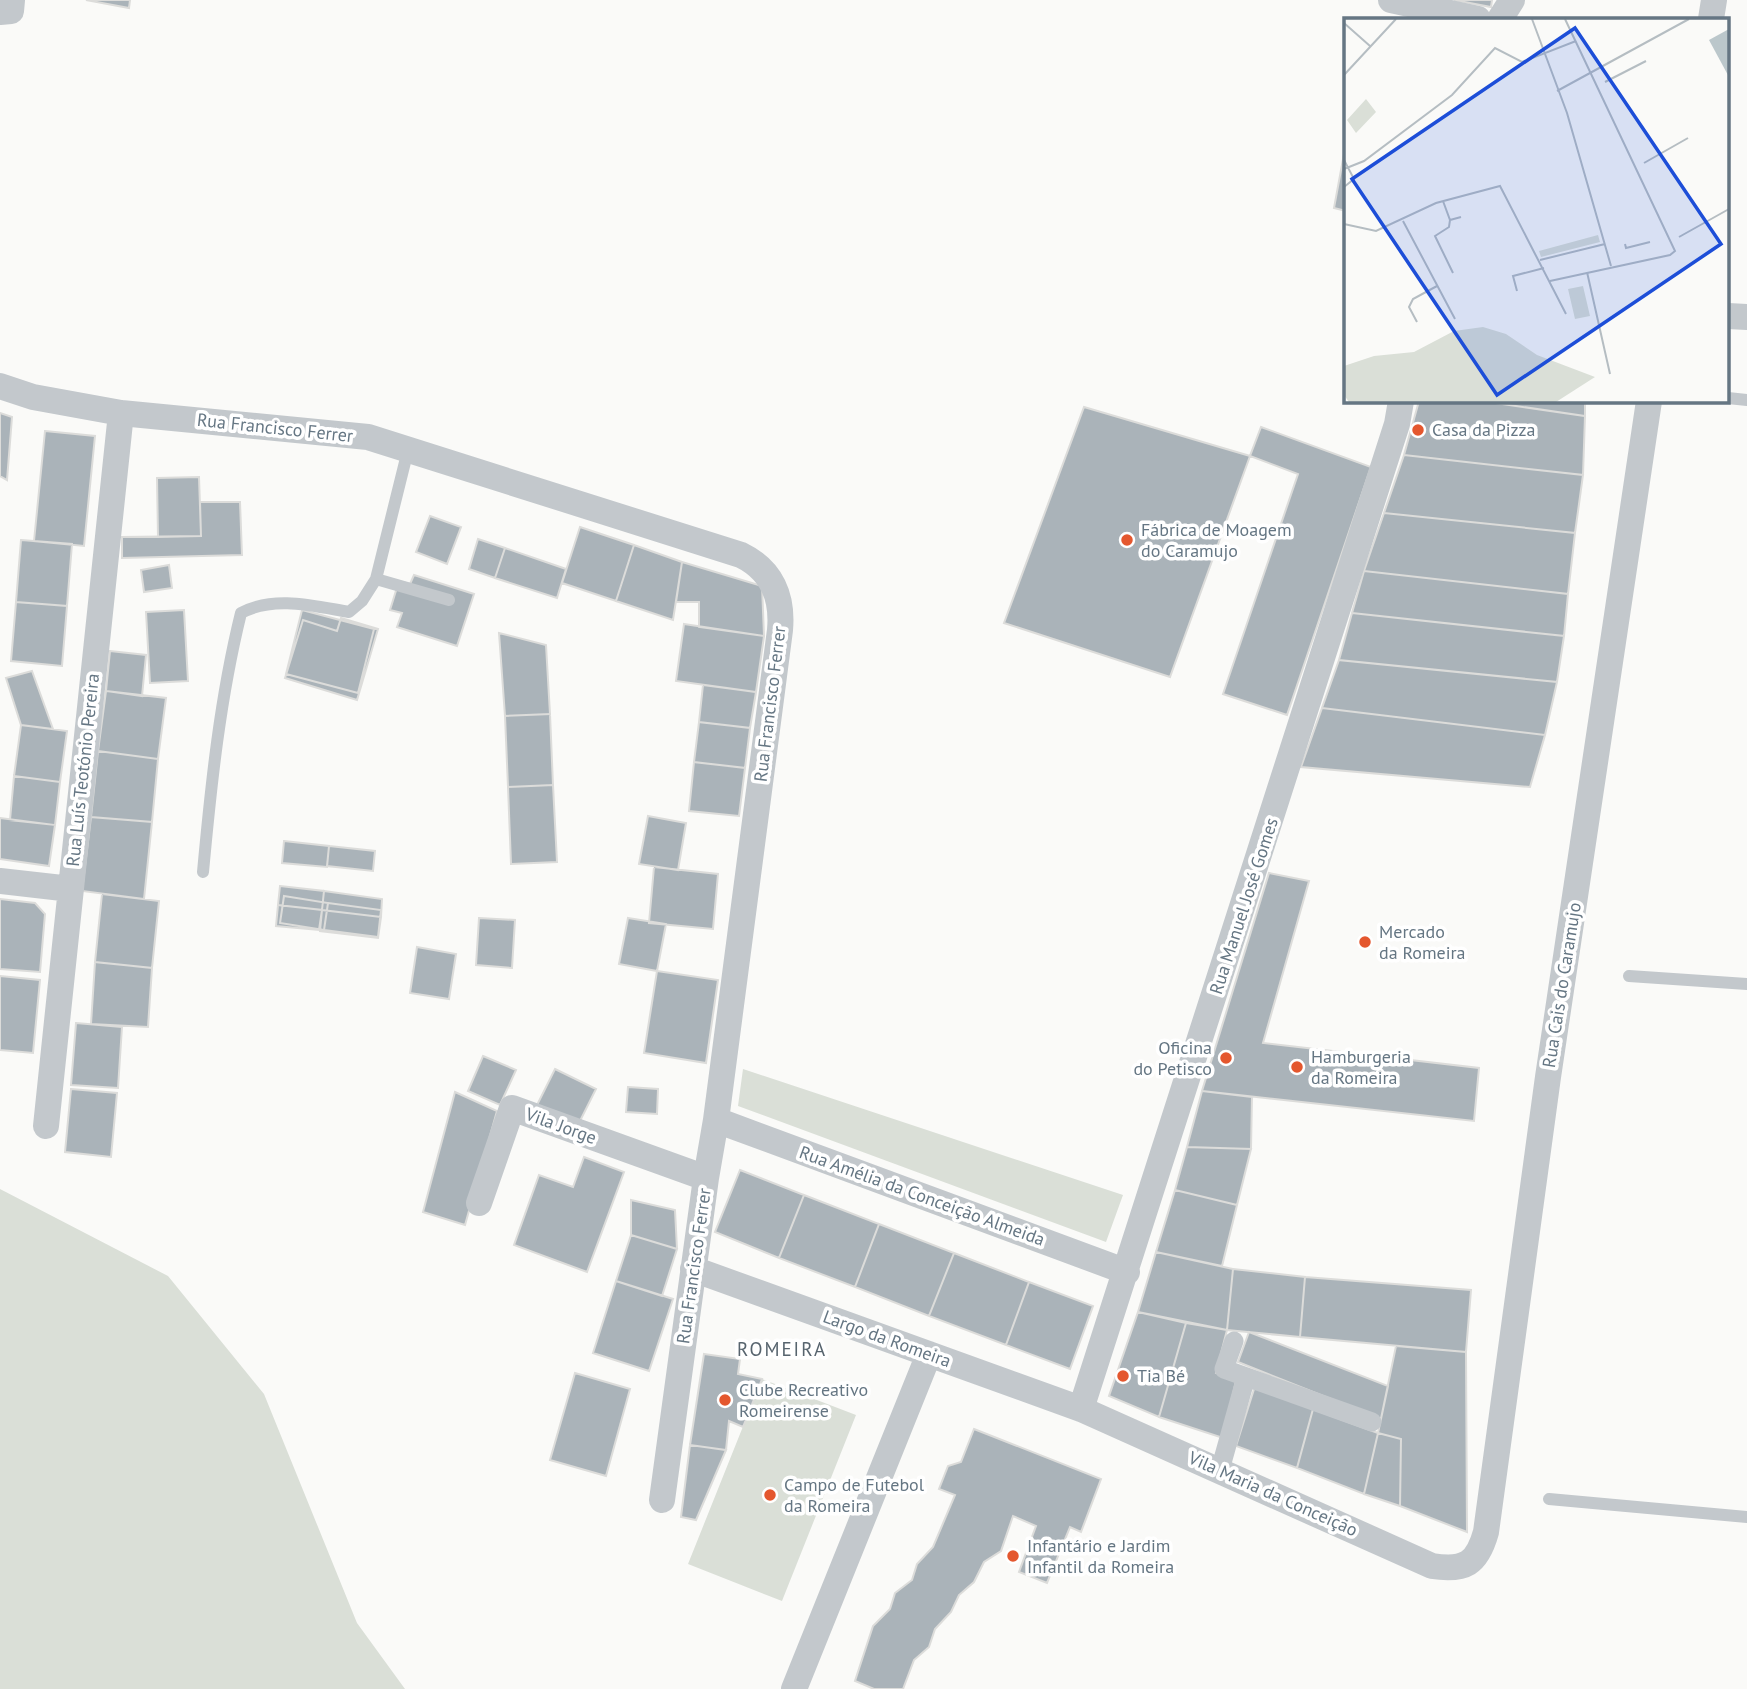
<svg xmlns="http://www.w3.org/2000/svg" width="1747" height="1689" font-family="'PT Sans',sans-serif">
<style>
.green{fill:#dadfd7}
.building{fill:#aab3b9;stroke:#dcdcda;stroke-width:2}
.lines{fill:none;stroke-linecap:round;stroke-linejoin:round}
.service{stroke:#c3c8cc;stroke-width:12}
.pedestrian{stroke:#c3c8cc;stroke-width:19}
.minor{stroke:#c3c8cc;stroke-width:26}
.poi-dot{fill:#e4572e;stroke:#fff;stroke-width:2.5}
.labels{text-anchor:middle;stroke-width:7;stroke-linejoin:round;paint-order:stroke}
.street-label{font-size:18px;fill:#657683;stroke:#fff}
.poi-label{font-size:18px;fill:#657683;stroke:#fff;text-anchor:start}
.neighbourhood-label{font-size:19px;letter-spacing:2px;fill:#57646e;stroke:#fff}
.inset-road{fill:none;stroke:#b5bdc2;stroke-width:2}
.view{fill:#1d4ed8;fill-opacity:0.15;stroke:#1d4ed8;stroke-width:3.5}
.inset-edge{fill:none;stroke:#657683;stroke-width:3.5}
</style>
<rect width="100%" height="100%" fill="#fafaf8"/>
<!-- green -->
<path class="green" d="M743 1069 1123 1195 1106 1242 738 1106Z
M0 1189 168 1276 264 1394 357 1623 405 1689H0Z
M762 1379 856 1415 782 1601 688 1564Z"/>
<!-- building -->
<path class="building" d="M86 0H130L129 8Z
M1454 0H1492L1491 7Z
M1346 143V211L1334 208Z
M1419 401H1482L1585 416 1583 475 1404 455Z
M1482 401H1585V416Z
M1084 407 1250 456 1170 677 1004 623Z
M0 413 12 417 7 480 0 476Z
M1261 427 1371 467 1287 715 1223 694 1298 474 1250 456Z
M45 431 95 436 84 546 34 541Z
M1404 455 1583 475 1575 533 1384 513Z
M199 477 201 536 158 537 157 478Z
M200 502H240L242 555 122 558V537L201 536Z
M1384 513 1575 533 1568 594 1364 571Z
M430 516 461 527 447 564 416 552Z
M580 527 634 545 616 601 562 583Z
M478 539 505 548 495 578 469 569Z
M21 540 72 544 67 606 16 602Z
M634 545 682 562 673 620 616 601Z
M505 548 566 569 557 598 495 578Z
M682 562 762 586 764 636 699 627V602H676Z
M169 565 172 588 144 592 141 570Z
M1364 571 1568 594 1564 636 1352 613Z
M414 575 474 594 457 646 397 627 402 613 390 610 399 581 410 584Z
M16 602 67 606 62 666 11 661Z
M184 610 188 681 150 683 146 612Z
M302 610 374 629 358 693 286 674Z
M1352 613 1564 636 1557 682 1339 660Z
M341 618 378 629 357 700 285 678 303 620 337 631Z
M684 624 764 636 756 692 676 681Z
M499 633 546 645 550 714 505 716Z
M110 651 146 655 142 696 106 691Z
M1339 660 1557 682 1545 735 1322 708Z
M32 671 53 729 21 725 6 678Z
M703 685 756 692 750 728 699 722Z
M106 691 166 698 158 759 98 751Z
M1322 708 1545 735 1530 787 1301 767Z
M550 714 553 785 508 787 505 716Z
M699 722 750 728 745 768 694 762Z
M21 725 67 731 60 782 14 776Z
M98 751 158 759 152 822 91 817Z
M694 762 745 768 739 816 689 811Z
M14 776 60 782 55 825 10 820Z
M553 785 557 862 511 864 508 787Z
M648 816 686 823 678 870 639 864Z
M91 817 152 822 144 899 82 891Z
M0 818 55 825 49 866 0 859Z
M284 841 329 846 327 867 282 863Z
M329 846 375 851 373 871 327 866Z
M654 867 718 874 713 929 649 923Z
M1269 873 1309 881 1263 1043 1479 1068 1474 1121 1202 1091Z
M280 886 324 891 322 910 278 905Z
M324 891 382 899 381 917 322 910Z
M102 894 159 901 152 968 95 962Z
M284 896 328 903 324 930 280 923Z
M0 899 35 903 45 914 40 972 0 969Z
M328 903 381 910 378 937 324 930Z
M278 905 322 910 319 930 276 926Z
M322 910 381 917 378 938 320 931Z
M479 918 515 920 512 968 476 965Z
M628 918 666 924 657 971 619 964Z
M417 947 456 954 449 999 410 993Z
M95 962 152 968 148 1027 91 1024Z
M657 971 718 980 706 1063 644 1053Z
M0 976 40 980 33 1053 0 1050Z
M76 1023 122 1027 118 1088 71 1085Z
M483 1056 516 1070 500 1105 468 1091Z
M555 1069 596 1089 577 1127 536 1107Z
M628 1087 658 1089 657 1114 626 1112Z
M71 1089 117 1093 111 1157 65 1152Z
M1202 1091 1252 1097 1251 1149 1187 1147Z
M455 1092 497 1111 465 1225 423 1212Z
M1187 1147 1251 1149 1237 1205 1175 1190Z
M584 1157 624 1172 587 1272 514 1245 539 1175 573 1187Z
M740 1170 804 1195 779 1258 715 1232Z
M1175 1190 1237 1205 1222 1266 1156 1252Z
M804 1195 879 1224 855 1287 779 1258Z
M631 1200 675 1210 677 1249 631 1235Z
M879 1224 954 1253 929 1316 855 1287Z
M631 1235 677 1249 662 1296 616 1281Z
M1156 1252 1233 1269 1227 1330 1138 1312Z
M954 1253 1029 1282 1006 1345 929 1316Z
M1233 1269 1305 1277 1300 1337 1227 1330Z
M1305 1277 1471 1290 1466 1352 1300 1337Z
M616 1281 673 1299 649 1371 593 1353Z
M1029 1282 1093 1306 1070 1369 1006 1345Z
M1138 1312 1186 1323 1159 1417 1109 1396Z
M1186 1323 1227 1330 1216 1373 1236 1381 1223 1438 1159 1417Z
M1249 1332 1388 1386 1381 1419 1238 1362Z
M1396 1346 1466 1352 1467 1532 1400 1506 1401 1439 1378 1433Z
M704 1354 740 1359 738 1374 762 1379 743 1427 729 1421 726 1450 690 1445Z
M575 1373 630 1389 606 1476 550 1460Z
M1255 1386 1313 1409 1297 1468 1236 1446Z
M1313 1409 1378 1433 1364 1494 1297 1468Z
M974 1429 1101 1479 1081 1532 1070 1527 1047 1583 1019 1572 1036 1526 1013 1516 1001 1551 984 1562 974 1582 959 1595 951 1612 935 1629 929 1647 914 1660 903 1689H874L855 1681 873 1626 890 1609 895 1593 912 1580 917 1564 933 1547 955 1495 939 1489 948 1466 961 1462Z
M1378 1433 1401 1439 1400 1506 1364 1494Z
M690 1445 726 1450 696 1520 681 1517Z"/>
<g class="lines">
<!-- service -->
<path class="service" d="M1728 398 1747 400
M408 450 376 579 449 600
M203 872C211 785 220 698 241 613 274 595 314 606 349 612L362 601 376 579
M1629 976 1747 984
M1549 1499 1747 1517"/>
<!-- pedestrian -->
<path class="pedestrian" d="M1234 1341 1224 1369 1372 1422
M1220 1470 1246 1377"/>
<!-- minor -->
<path class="minor" d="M1391 0 1478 19
M0 12 11 11 12 0
M1500 19 1512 0
M1711 19 1714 0
M1728 316 1747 317
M0 386 33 397 121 413 368 437 741 555C772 570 783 597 780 630L716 1120 706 1178 662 1500
M0 881 71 889
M716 1120 1127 1272
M46 1126 121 413
M479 1203 512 1108 706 1178
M693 1269 1081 1409 1432 1566C1465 1571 1477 1564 1486 1532L1548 1077 1649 401
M1081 1409 1397 424 1401 401
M794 1689 929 1354"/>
</g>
<!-- markers -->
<g class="poi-dot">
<circle cx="1418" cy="430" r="7"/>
<circle cx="1127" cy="540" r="7"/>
<circle cx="1365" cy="942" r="7"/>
<circle cx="1226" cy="1058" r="7"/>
<circle cx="1297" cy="1067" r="7"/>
<circle cx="1123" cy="1376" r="7"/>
<circle cx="725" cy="1400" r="7"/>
<circle cx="770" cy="1495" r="7"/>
<circle cx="1013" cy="1556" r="7"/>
</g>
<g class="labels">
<!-- street labels -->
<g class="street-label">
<text transform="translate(275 428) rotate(6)" y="6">Rua Francisco Ferrer</text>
<text transform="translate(770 704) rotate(-83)" y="6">Rua Francisco Ferrer</text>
<text transform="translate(83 770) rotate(-84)" y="6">Rua Luís Teotónio Pereira</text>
<text transform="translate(1244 906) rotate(-72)" y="6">Rua Manuel José Gomes</text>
<text transform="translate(1562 985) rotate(-81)" y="6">Rua Cais do Caramujo</text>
<text transform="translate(561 1126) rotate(20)" y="6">Vila Jorge</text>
<text transform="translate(922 1196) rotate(20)" y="6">Rua Amélia da Conceição Almeida</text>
<text transform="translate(694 1266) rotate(-82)" y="6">Rua Francisco Ferrer</text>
<text transform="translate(887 1339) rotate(20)" y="6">Largo da Romeira</text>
<text transform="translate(1273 1494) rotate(24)" y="6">Vila Maria da Conceição</text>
</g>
<!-- poi labels -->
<g class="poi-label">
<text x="1432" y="436">Casa da Pizza</text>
<text x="1141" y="536">Fábrica de Moagem<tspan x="1141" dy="21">do Caramujo</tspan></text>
<text x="1379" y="938">Mercado<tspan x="1379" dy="21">da Romeira</tspan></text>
<text x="1212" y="1054" text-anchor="end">Oficina<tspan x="1212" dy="21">do Petisco</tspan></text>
<text x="1311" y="1063">Hamburgeria<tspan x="1311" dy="21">da Romeira</tspan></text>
<text x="1137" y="1382">Tia Bé</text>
<text x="739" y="1396">Clube Recreativo<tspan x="739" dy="21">Romeirense</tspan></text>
<text x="784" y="1491">Campo de Futebol<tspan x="784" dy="21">da Romeira</tspan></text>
<text x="1027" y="1552">Infantário e Jardim<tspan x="1027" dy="21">Infantil da Romeira</tspan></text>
</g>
<!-- neighbourhood labels -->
<g class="neighbourhood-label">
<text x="782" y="1356">ROMEIRA</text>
</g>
</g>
<!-- overview -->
<g transform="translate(1344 18)">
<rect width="385" height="385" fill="#fafaf8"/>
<path d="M22 81 32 94 12 115 3 102ZM254 217 256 224 197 239 195 233ZM239 268 246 298 231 301 224 271ZM139 309 162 316 193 337 251 359 212 384H5L0 377V348L30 338 70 334 110 313Z" fill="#dadfd7"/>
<path d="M385 11V59L365 22Z" fill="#bbc7cb"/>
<path class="inset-road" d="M188 1 223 95 267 248M0 5 26 28M0 57 52 1M261 64 302 43M213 73 345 1M0 142 10 161 0 169M300 145 344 120M0 151 20 143 108 77 151 30 178 44 232 23M99 183 106 202 117 199M106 202 105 209 91 218 109 255M59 203 111 301M0 206 32 213 92 185 156 168 222 296M335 219 385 191M281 226 282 230 306 224M196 242 261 226M243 254 266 356M206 263 326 237 331 233 221 1M173 273 169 258 200 250M73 304 65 289 69 281 93 268"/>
<path class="view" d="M231 10 377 226 153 377 8 161Z"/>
<rect width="385" height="385" class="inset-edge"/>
</g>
</svg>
